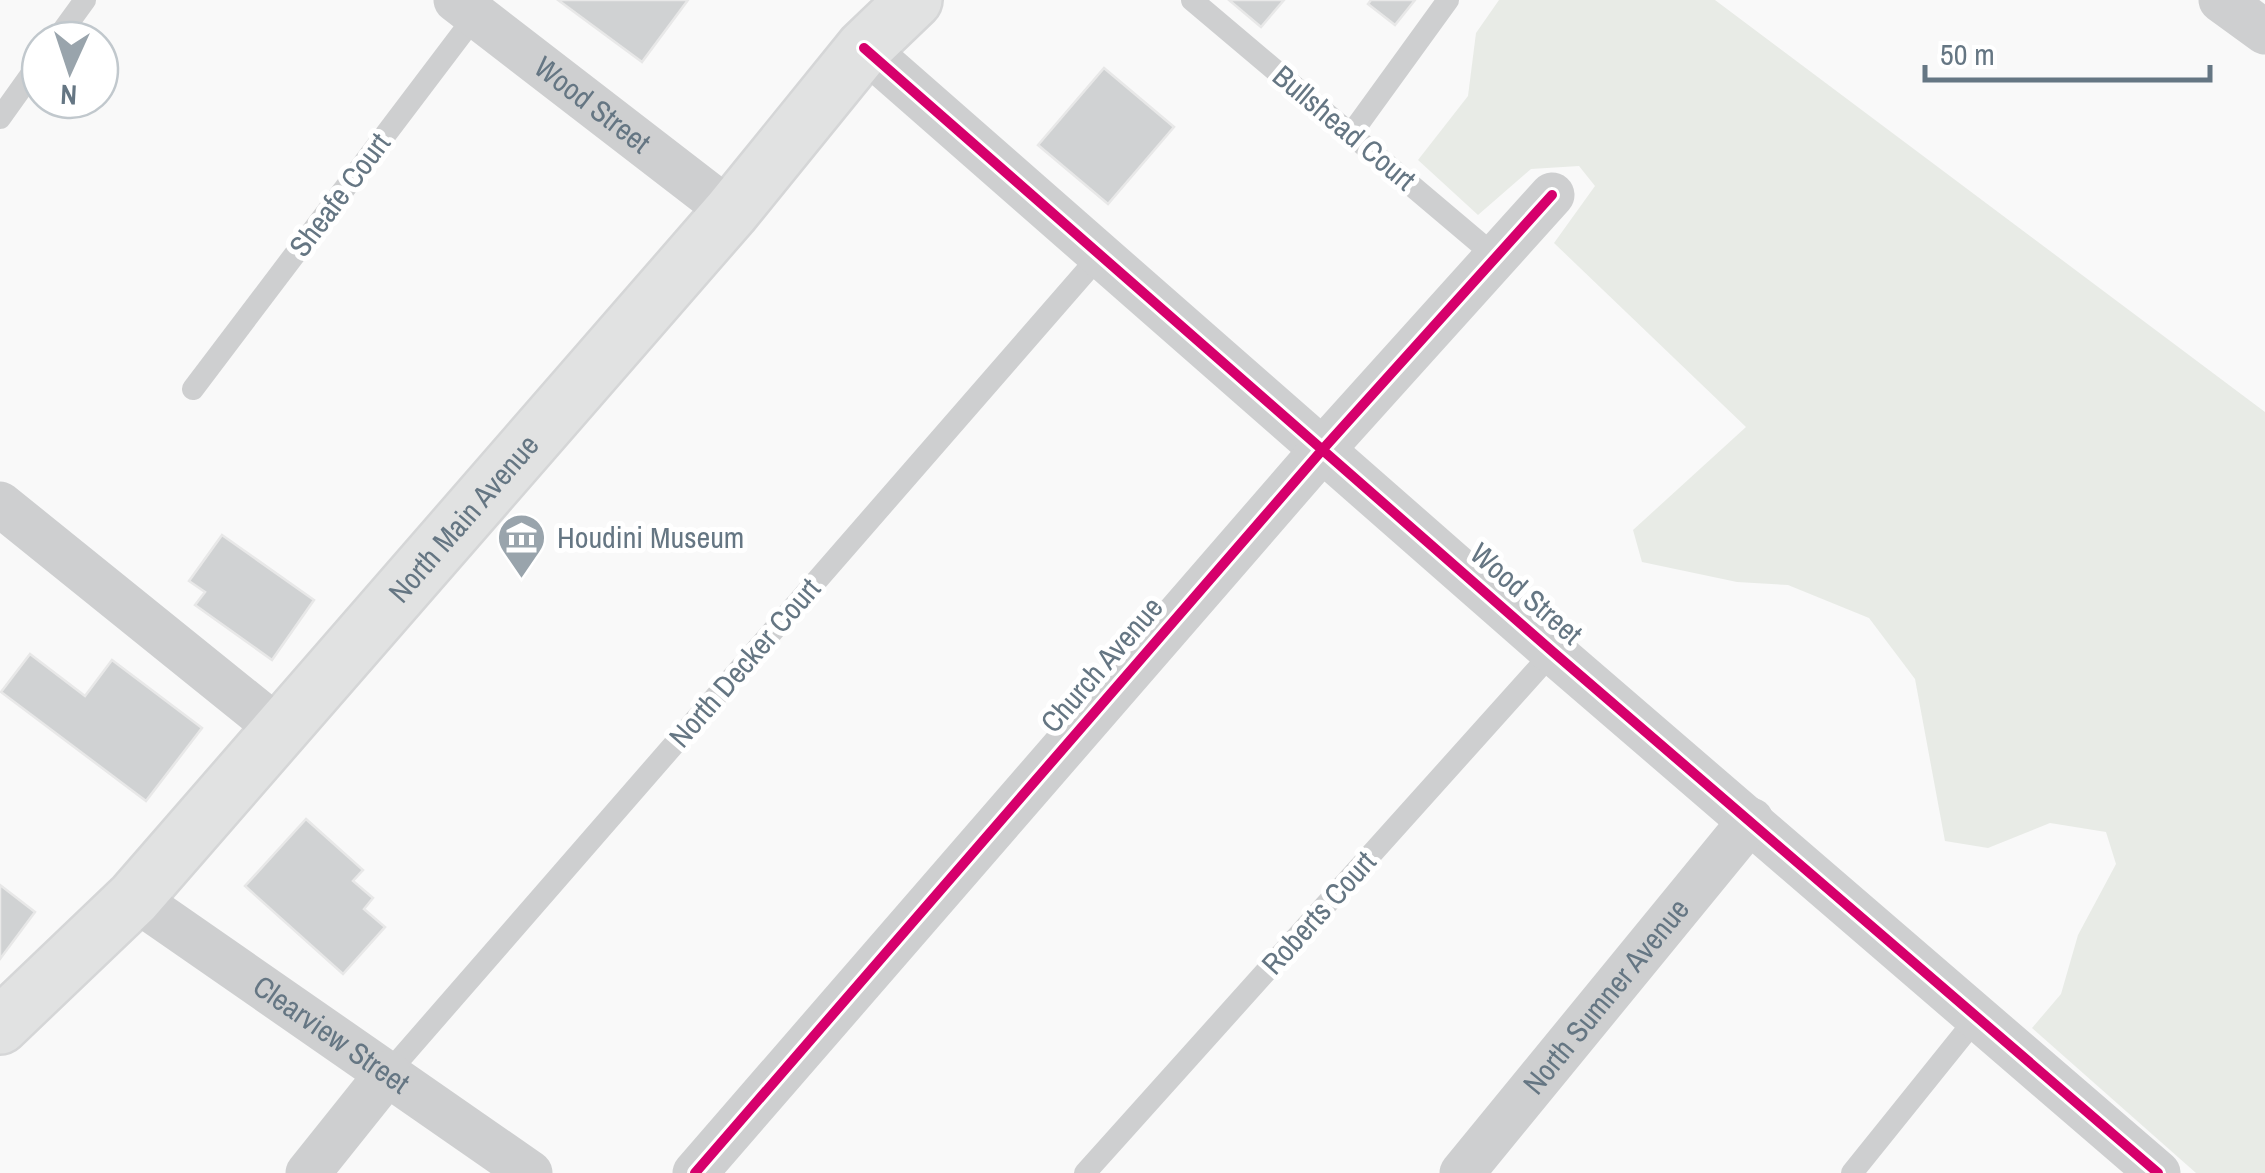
<svg xmlns="http://www.w3.org/2000/svg" width="2265" height="1173" font-family="'Archivo Narrow',sans-serif">
<style>
.green{fill:#e8ebe6}
.building{fill:#d0d2d3;stroke:#e8e8e8;stroke-width:2.5}
.lines{fill:none;stroke-linecap:round;stroke-linejoin:round}
.primary-casing{stroke:#d5d6d7;stroke-width:60}
.service{stroke:#cecfd0;stroke-width:22}
.minor{stroke:#cecfd0;stroke-width:45}
.primary{stroke:#e1e2e2;stroke-width:55}
.cycleway-casing{stroke:#fff;stroke-width:16}
.cycleway{stroke:#d6006c;stroke-width:10}
.labels{text-anchor:middle;stroke-width:10;stroke-linejoin:round;paint-order:stroke}
.street-label{font-size:30px;fill:#657683;stroke:#fff}
.poi-label{font-size:30px;fill:#657683;stroke:#fff;text-anchor:start}
</style>
<rect width="100%" height="100%" fill="#f9f9f9"/>
<!-- green -->
<path class="green" d="M1499 0H1715L2265 412V1173H2196L2032 1028 2061 994 2078 935 2116 864 2106 832 2050 823 1988 848 1945 841 1915 679 1869 618 1788 585 1737 582 1642 562 1633 530 1746 427 1554 243 1595 186 1579 166 1531 169 1478 215 1418 160 1468 96 1476 33Z"/>
<!-- building -->
<path class="building" d="M558 0H688L642 62Z
M1229 0H1284L1261 27Z
M1371 0H1415L1395 25 1368 4Z
M1104 68 1174 127 1108 204 1038 145Z
M222 535 314 600 272 660 195 605 205 592 189 581Z
M30 654 85 696 112 660 202 728 146 801 1 692Z
M306 819 363 870 353 881 373 898 364 909 385 927 343 974 245 886Z
M0 885 35 912 0 959Z"/>
<g class="lines">
<defs>
<g id="primary">
<path id="s4" d="M0 1026 134 898 731 212 864 48 914 0"/>
</g>
</defs>
<!-- primary casing -->
<use href="#primary" class="primary-casing"/>
<!-- service -->
<path class="service" d="M1192 0 1496 257
M56 40 85 0
M0 118 40 62
M1351 134 1448 0
M193 389 479 11
M388 1073 1102 253
M1085 1173 1553 652
M1852 1173 1979 1015"/>
<!-- minor -->
<g class="minor">
<path id="s1" d="M456 0 731 212"/>
<path d="M2221 0 2265 32"/>
<path d="M864 48 1553 652 2158 1173"/>
<path d="M0 504 280 730"/>
<path id="s2" d="M134 898 530 1173"/>
<path d="M308 1173 388 1073"/>
<path d="M695 1173 1323 449 1552 195"/>
<path id="s3" d="M1462 1173 1751 820"/>
</g>
<!-- primary -->
<use href="#primary" class="primary"/>
<defs>
<path id="cycleway" d="M864 48 1553 652 2158 1173
M695 1173 1323 449 1552 195"/>
</defs>
<!-- cycleway casing -->
<use href="#cycleway" class="cycleway-casing"/>
<!-- cycleway -->
<use href="#cycleway" class="cycleway"/>
</g>
<!-- icons -->
<defs>
<symbol id="museum-pin" viewBox="-11 -11 22 30"><path d="M0 17L-7.5 6A9.5 9.5 0 1 1 7.5 6Z" fill="#99a4ac" stroke="#fff"/><path d="M0-6L6-3V-2H-6V-3ZM-5-1h2V3h-2ZM-1-1h2V3h-2ZM3-1h2V3H3ZM-6 4H6V6H-6Z" fill="#fff"/></symbol>
</defs>
<g fill-rule="evenodd">
<use href="#museum-pin" x="494" y="510" width="55" height="75"/>
</g>
<g class="labels">
<!-- street labels -->
<g class="street-label">
<text dy="10" stroke="none"><textPath href="#s1" startOffset="172">Wood Street</textPath></text>
<text transform="translate(1344 128) rotate(40)" y="10">Bullshead Court</text>
<text transform="translate(340 195) rotate(-53)" y="10">Sheafe Court</text>
<text dy="10" stroke="none"><textPath href="#s4" startOffset="688">North Main Avenue</textPath></text>
<text transform="translate(1526 594) rotate(41)" y="10">Wood Street</text>
<text transform="translate(745 663) rotate(-49)" y="10">North Decker Court</text>
<text transform="translate(1102 665) rotate(-49)" y="10">Church Avenue</text>
<text transform="translate(1319 913) rotate(-48)" y="10">Roberts Court</text>
<text dy="10" stroke="none"><textPath href="#s3" startOffset="228">North Sumner Avenue</textPath></text>
<text dy="10" stroke="none"><textPath href="#s2" startOffset="240">Clearview Street</textPath></text>
</g>
<!-- poi labels -->
<g class="poi-label">
<text x="557" y="548">Houdini Museum</text>
</g>
</g>
<!-- north arrow -->
<g transform="translate(70 70) rotate(183)"><circle r="48" fill="#ffffff" stroke="#c1c8cd" stroke-width="2.5"/>
<path d="M0-8L18 38L0 25L-18 38Z" fill="#99a4ac"/>
<text y="-15" font-size="28" font-weight="bold" text-anchor="middle" fill="#657683">N</text>
</g>
<!-- scale -->
<path d="M1925 65v15h285v-15" fill="none" stroke="#657683" stroke-width="5"/>
<text x="1940" y="65" font-size="30" fill="#657683" stroke="#ffffff" stroke-width="8" paint-order="stroke">50 m</text>
</svg>
